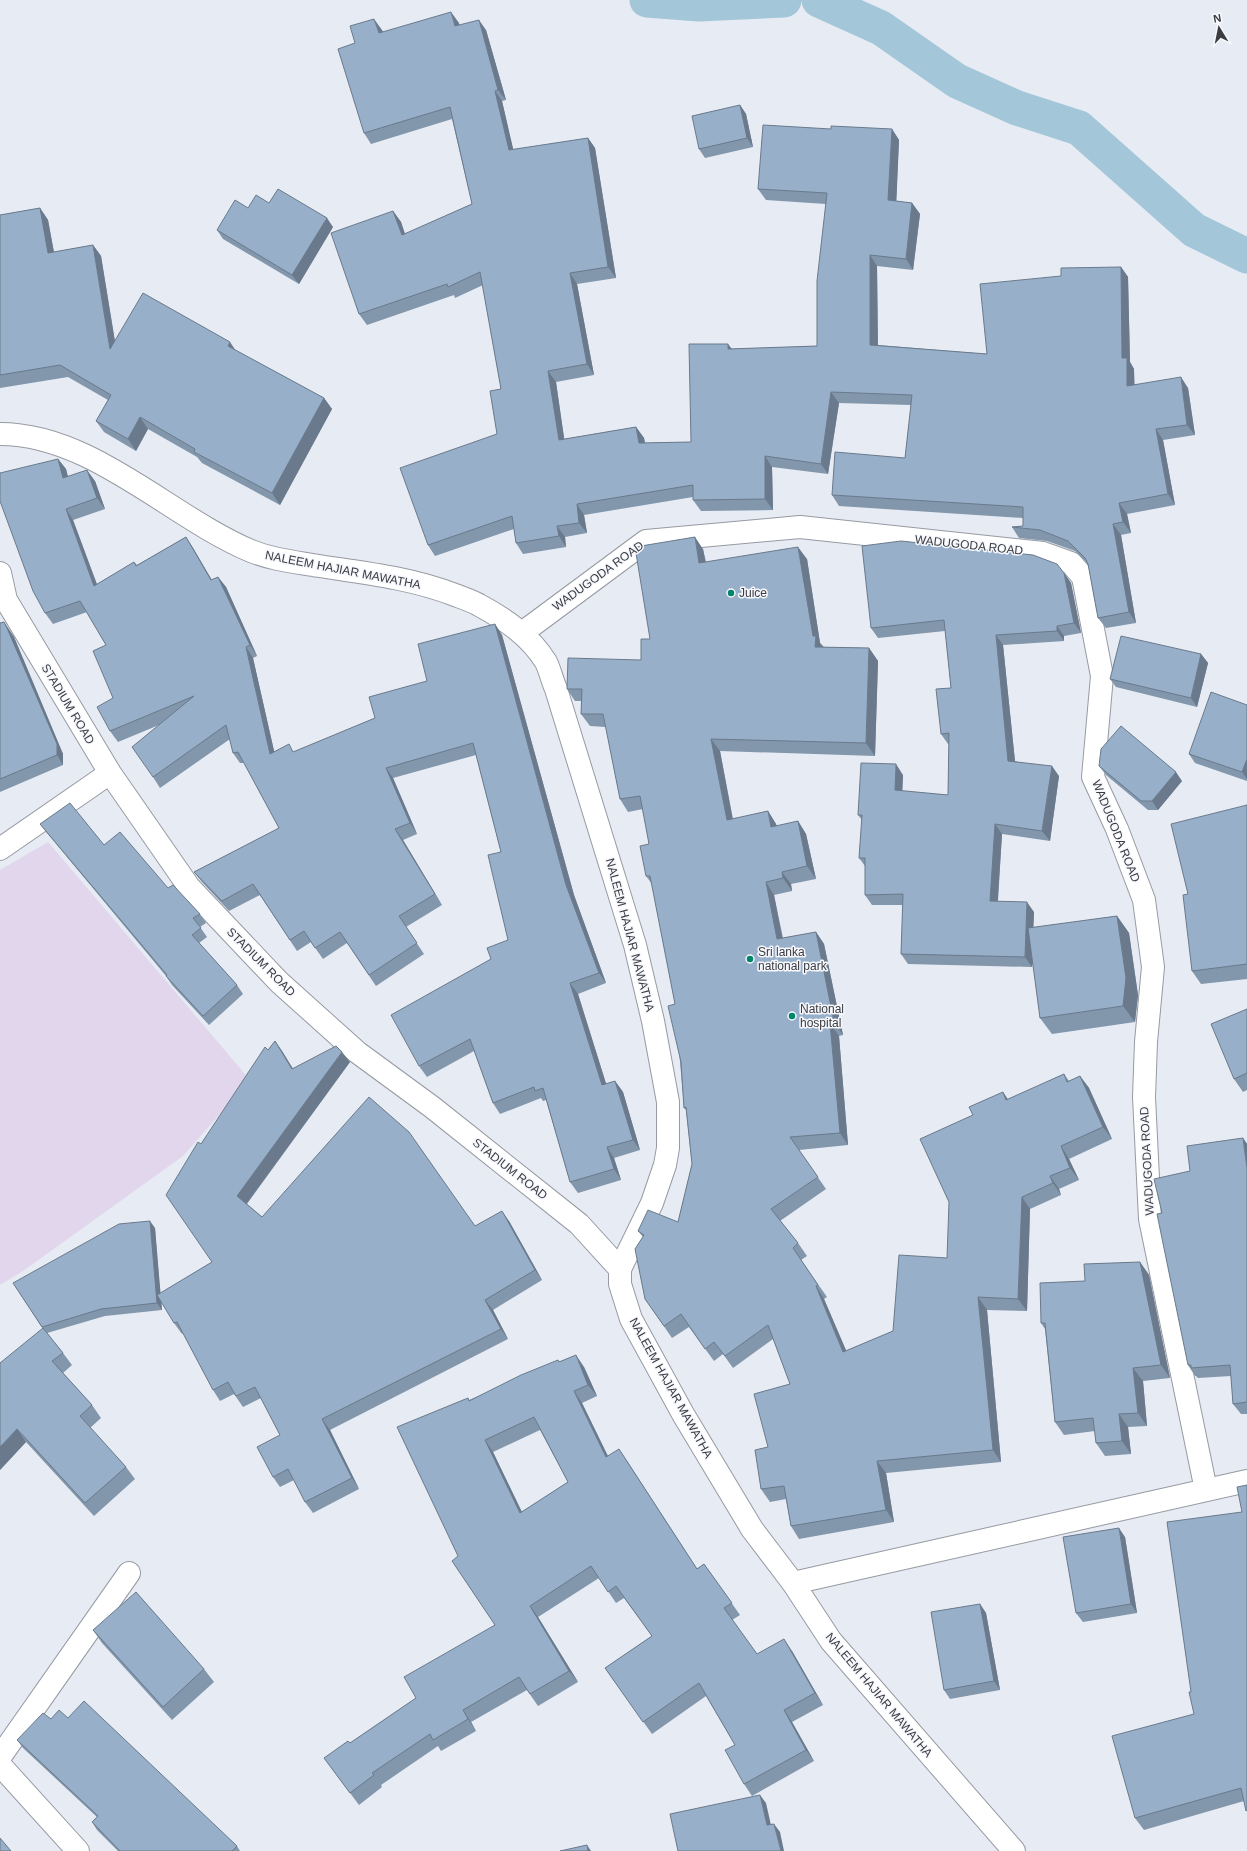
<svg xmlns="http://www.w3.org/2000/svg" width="1247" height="1851" font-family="Arial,sans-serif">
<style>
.green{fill:#e2d6ed}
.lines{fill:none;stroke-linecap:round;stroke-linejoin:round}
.canal{stroke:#a3c6d8;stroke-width:35}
.street-casing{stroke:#969aa2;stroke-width:24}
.street{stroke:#fff;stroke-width:22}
.wall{fill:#8296ac;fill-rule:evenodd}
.shaded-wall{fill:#6a7a8c}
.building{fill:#97afc8;stroke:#6a7a8c;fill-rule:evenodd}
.poi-dot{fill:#008569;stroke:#f6f8fe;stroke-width:1.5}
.labels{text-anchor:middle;stroke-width:3;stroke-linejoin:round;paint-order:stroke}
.street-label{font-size:12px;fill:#3a3c3f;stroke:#f6f8fe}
.poi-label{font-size:12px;fill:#3a3c3f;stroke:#f6f8fe;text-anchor:start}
</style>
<rect width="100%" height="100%" fill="#e7ebf4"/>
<!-- green -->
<path class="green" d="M48 842 250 1080 183 1156 23 1271 0 1285V870Z"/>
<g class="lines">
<!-- canal -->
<path class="canal" d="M647 0 699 4 784 0
M819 0 881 28 957 81 1017 108 1079 128 1194 230 1247 256"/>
<defs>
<path id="street" d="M0 434C92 434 170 517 251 551 273 560 296 562 319 566 365 573 411 578 455 595 463 598 472 601 479 605 505 619 530 636 546 662 550 670 552 680 556 689L635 945 653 1021 668 1102V1148L665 1165 652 1203 620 1269V1284L631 1319 683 1414 752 1529 793 1583 831 1641 1014 1851
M0 573 6 600 110 773 189 887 279 982 357 1052 432 1107 579 1224 620 1269
M522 633 646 541 800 527 1043 553 1071 563 1083 577 1102 676 1093 777 1117 829 1144 900 1153 967 1146 1042 1144 1097 1150 1219 1206 1490
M0 849 110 773
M793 1583 1247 1481
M0 1757 129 1573
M0 1765 78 1851"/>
</defs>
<!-- street casing -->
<use href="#street" class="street-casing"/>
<!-- street -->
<use href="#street" class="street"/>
</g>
<!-- wall -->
<path class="wall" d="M459 23V25L486 30 506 100 502 101 513 150 588 138 595 148 616 278 577 284 594 375 556 382 564 439 636 427 644 438 645 443 691 442 732 349 817 346 826 204 766 200 758 189 831 129H892L899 140 896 201 912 203 920 214 913 270 877 266 878 345 987 354 1061 276 1121 267 1128 277 1130 362 1134 369V384L1188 388 1195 435 1163 440 1175 505 1127 514 1131 533 1121 535 1136 623 1106 628 1098 618 1088 564 1075 551 1047 541 1019 538 1012 527 1023 526V518L839 506 832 495 905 458 911 405 839 403 828 474 772 467 773 510 701 511 693 500V497L584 515 587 533 565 537 566 547 523 554 516 543 514 529 435 556 428 545 497 434 501 389 483 285 455 298 454 295 367 325 359 314 393 211 401 222 405 234 472 204 452 119 371 144 364 133 355 43 382 30 383 32Z
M740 105 746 114 753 147 705 158 699 149Z
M269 203 333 227 299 284 223 239 217 230Z
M40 208 48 220 54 252 93 245 101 256 115 341 236 351 324 398 332 409 280 505 202 463 197 457 148 429 136 451 104 432 96 421 108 400 68 377 0 388V215Z
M58 459 66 469 68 477 95 481 105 509 73 520 97 584 134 562 137 565 186 537 193 548 212 580 218 577 226 587 257 656 253 658 274 751 294 752 375 718 427 681 495 624 502 635 574 895 606 983 578 994 606 1084 615 1081 623 1092 640 1150 614 1158 621 1180 578 1193 570 1182 546 1100 543 1101 541 1098 500 1114 493 1103 474 1051 427 1077 419 1066 491 959 508 940 501 852 476 755 393 778 417 834 403 840 442 905 406 927 424 954 376 986 347 943 323 959 311 942 297 951 260 895 229 911 202 882 194 872 279 828 244 763H240L233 753 230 739 160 788 153 777 159 725 118 742 110 731 113 698 106 645 87 612 53 624 45 613Z
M703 549 706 562 807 559 820 643 824 647 869 648 878 661 875 756 720 751 733 819 768 811 776 824 777 826 798 821 806 834 816 879 791 884 792 891 774 895 783 938 816 932 824 944 843 1035 839 1036 848 1145 799 1150 826 1189 780 1221 798 1243 807 1256 801 1260 827 1297 824 1299 846 1351 893 1331 947 1258 973 1115 1003 1092 1008 1100 1064 1074 1069 1081 1080 1076 1089 1088 1112 1139 1069 1159 1079 1180 1059 1189 1061 1195 1030 1209 1027 1311 987 1310 1001 1462 886 1473 894 1522 799 1539 791 1526 786 1499 770 1502 761 1489 768 1447 790 1384 773 1339 733 1368 723 1354 714 1361 689 1327 672 1338 645 1299 643 1237 638 1231 678 1222 692 1164 686 1110 684 1108 675 1004 652 884 646 876 649 844 643 809 628 812 620 799 606 727 590 726 581 714V701H575L567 689 641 660 650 639Z
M1064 573 1071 583 1081 633 1064 636V641L1003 645 1015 761 1059 776 1050 841 1002 834 998 901 1034 912 1033 928 1117 916 1129 933 1138 995 1135 1022 1052 1034 1040 1018 1033 963 1032 967 908 964 901 954 903 905H872L865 895V866L859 858 862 820 858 815 903 775 902 791 948 795 949 744H948L941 734 951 688 945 631 878 638 871 628Z
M4 622 14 637 63 754V765L0 792V623Z
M1201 654 1208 663 1197 707 1116 687 1110 679Z
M1247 705V781L1195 763 1189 754Z
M1099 766 1182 781 1158 810H1148L1106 775Z
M1247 805V979L1201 984 1192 971 1188 894Z
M40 824 104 845 168 888 200 914 206 923 200 927 207 937 199 943 237 985 243 994 209 1025 172 985 166 976 47 833Z
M1247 1009V1090L1243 1092 1234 1079Z
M275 1041 282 1051 293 1069 350 1062 247 1204 262 1217 475 1226 509 1221 542 1280 493 1310 508 1339 330 1430 359 1489 313 1513 305 1502 294 1480 280 1487 273 1477 280 1435 261 1398 243 1407 234 1394 220 1401 213 1390 183 1333 182 1334 174 1323 161 1301 162 1310 105 1316 47 1333 63 1353 72 1365 63 1373 92 1405 101 1418 90 1428 126 1467 135 1479 94 1516 26 1442 0 1470 43 1329 13 1283 155 1228 160 1294 212 1262 201 1144Z
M1243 1138 1247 1144V1414H1241L1233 1404 1231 1376 1198 1378 1196 1376H1195L1188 1365 1190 1171Z
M1140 1262 1149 1275 1170 1378 1143 1381 1147 1426 1128 1427 1131 1454 1105 1456 1096 1443 1095 1431 1064 1435 1055 1422 1045 1329 1041 1323 1085 1281Z
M560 1362 584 1367 597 1396 582 1403 608 1456 627 1461 697 1569 704 1564 740 1615 732 1620 757 1654 792 1651 823 1705 792 1722 814 1761 752 1796 744 1784 735 1745 706 1696 652 1734 605 1668 652 1636 624 1598 616 1603 599 1578 538 1617 578 1682 538 1706 527 1690 471 1722 476 1731 441 1751 438 1746 381 1785 382 1787 359 1805 324 1758 350 1743 416 1698 495 1625 458 1556 468 1398 469 1400ZM540 1430 568 1482 522 1512 493 1452Z
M1247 1485V1812L1244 1801 1144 1830 1135 1818 1194 1714 1242 1512Z
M1125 1537 1137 1613 1083 1622 1076 1613Z
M980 1604 986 1613 1000 1690 950 1699 944 1690Z
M93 1630 204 1669 214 1682 172 1720 102 1643Z
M68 1718 237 1846 240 1851H118L97 1830 92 1822 97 1817 23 1748 17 1740 51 1719Z"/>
<!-- shaded-wall -->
<path class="shaded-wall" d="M451 12 459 23 462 37 455 26Z
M374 19 382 30 386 44 379 33Z
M479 20 486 30 506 100 498 90Z
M495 91 502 101 516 161 509 150Z
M740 105 746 114 753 147 747 138Z
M892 129 899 140 896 211 888 200Z
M588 138 595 148 616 278 608 267Z
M912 203 920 214 913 270 906 259Z
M40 208 48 220 56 264 48 253Z
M393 211 401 222 409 246 402 235Z
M327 218 333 227 299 284 292 275Z
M93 245 101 256 118 361 110 349Z
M870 255 877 266 878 356 870 345Z
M1121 267 1128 277 1130 362 1134 369 1135 396 1127 386 1122 358Z
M570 273 577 284 594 375 587 364Z
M230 342 238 354 228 346Z
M728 344 736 354 728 349Z
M548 371 556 382 566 451 559 440Z
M1181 377 1188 388 1195 435 1187 425Z
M831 392 839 403 828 474 821 464Z
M324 398 332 409 280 505 272 493Z
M140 417 148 429 136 451 128 439Z
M636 427 644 438 647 454 639 443Z
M1156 429 1163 440 1175 505 1168 494Z
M765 456 772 467 773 510 765 499Z
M58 459 66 469 71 489 63 478Z
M87 470 95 481 105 509 97 498Z
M1119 503 1127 514 1131 533 1123 522Z
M577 504 584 515 587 533 579 523Z
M66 509 73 520 101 596 94 586Z
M1113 524 1121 535 1136 623 1129 612Z
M557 526 565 537 566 547 559 536Z
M186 537 193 548 218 591 211 580Z
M695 537 703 549 708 575 699 563Z
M798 547 807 559 820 643 824 648 815 647 813 636Z
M1064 573 1071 583 1081 633 1074 623Z
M218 577 226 587 257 656 250 645Z
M4 622 14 637 63 754V765L57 755Z
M495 624 502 635 574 895 606 983 599 973 566 885Z
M1057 626 1064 636V641L1057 631Z
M996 635 1003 645 1016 771 1008 761Z
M246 647 253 658 277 764 270 754Z
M869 648 878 661 875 756 866 743Z
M1201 654 1208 663 1197 707 1191 698Z
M711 739 720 751 735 832 727 820Z
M1247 759V779L1242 772Z
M896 764 903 775 902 800 895 790Z
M1052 766 1059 776 1050 841 1042 831Z
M386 768 393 778 417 834 410 823Z
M1176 772 1182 781 1158 810 1152 801Z
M768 811 776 824 780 840 771 827Z
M798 821 806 834 816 879 807 866Z
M995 824 1002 834 997 911 990 901Z
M395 829 403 840 442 905 435 894Z
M782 872 791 884 792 891 783 878Z
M766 882 774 895 785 952 777 939Z
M1027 902 1034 912 1032 967 1025 957Z
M1117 916 1129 933 1138 995 1135 1022 1123 1006Z
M816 932 824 944 843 1035 834 1022Z
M570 983 578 994 610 1096 602 1085Z
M830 1023 839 1036 848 1145 840 1133Z
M275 1041 282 1051 300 1080 292 1069Z
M342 1052 350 1062 244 1207 237 1196Z
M1080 1076 1089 1088 1112 1139 1103 1127Z
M615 1081 623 1092 640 1150 633 1140Z
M1003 1092 1011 1104 1006 1100Z
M1243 1138 1247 1144V1168Z
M1061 1146 1069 1159 1079 1180 1070 1168Z
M607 1147 614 1158 621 1180 614 1169Z
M1050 1176 1059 1189 1061 1195 1053 1183Z
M1022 1197 1030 1209 1027 1311 1018 1299Z
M502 1211 509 1221 542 1280 535 1270Z
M150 1221 155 1228 162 1310 157 1303Z
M1140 1262 1149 1275 1170 1378 1161 1365Z
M816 1286 824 1299 852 1364 843 1352Z
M978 1297 987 1310 1001 1462 993 1450Z
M485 1300 493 1310 508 1339 501 1329Z
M576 1355 584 1367 597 1396 588 1385Z
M1133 1368 1143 1381 1147 1426 1138 1413Z
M574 1391 582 1403 614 1469 606 1457Z
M1119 1414 1128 1427 1131 1454 1122 1441Z
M322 1419 330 1430 359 1489 352 1478Z
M17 1429 26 1442 0 1470V1447Z
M485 1440 493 1452 528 1525 520 1513Z
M619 1449 627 1461 705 1581 697 1569Z
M877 1461 886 1473 894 1522 886 1510Z
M1119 1528 1125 1537 1137 1613 1131 1604Z
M980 1604 986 1613 1000 1690 994 1681Z
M530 1606 538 1617 578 1682 569 1671Z
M784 1639 792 1651 823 1705 815 1693Z
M463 1710 471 1722 476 1731 468 1719Z
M784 1710 792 1722 814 1761 806 1750Z
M760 1795 766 1803 773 1834 767 1825Z
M774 1824 780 1832 784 1851H781Z
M587 1845 591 1851H588Z"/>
<!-- building -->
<path class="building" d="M451 12 455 26 479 20 498 90 495 91 509 150 588 138 608 267 570 273 587 364 548 371 559 440 636 427 639 443 691 442 689 344H728V349L817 346V281L827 193 758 189 763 125 831 129V126L892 129 888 200 912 203 906 259 870 255V345L987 354 980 284 1061 276V268L1121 267 1122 358H1127V386L1181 377 1187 425 1156 429 1168 494 1119 503 1123 522 1113 524 1129 612 1098 618 1088 564 1085 558 1068 541 1040 530 1012 527 1023 526V507L832 495 835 452 905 458 912 395 831 392 821 464 765 456V499L693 500V485L577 504 579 523 557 526 559 536 516 543 512 516 428 545 400 468 497 434 490 391 501 389 480 272 448 287 447 284 359 314 331 233 393 211 402 235 472 204 450 107 364 133 338 49 355 43 350 26 374 19 379 33Z
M740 105 747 138 699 149 692 116Z
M278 189 327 218 292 275 217 230 235 200 248 208 256 195 269 203Z
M40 208 48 253 93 245 110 349 143 293 230 342 228 346 324 398 272 493 194 452 195 449 140 417 128 439 96 421 111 395 60 365 0 375V215Z
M58 459 63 478 87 470 97 498 66 509 94 586 134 562 136 566 186 537 211 580 218 577 250 645 246 647 270 754 289 744 293 752 375 718 369 697 427 681 418 644 495 624 566 885 599 973 570 983 602 1085 615 1081 633 1140 607 1147 614 1169 570 1182 543 1088 535 1091 534 1087 493 1103 470 1039 419 1066 391 1015 491 959 487 948 508 940 488 855 501 852 473 743 386 768 410 823 395 829 435 894 399 916 417 943 369 975 340 932 315 948 304 931 290 940 253 884 222 901 194 872 279 828 238 752 233 753 226 725 153 777 132 747 194 696 110 731 97 707 113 698 93 651 106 645 80 601 45 613 33 591 0 501V473Z
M695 537 699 563 798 547 813 636H816L815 647 869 648 866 743 711 739 727 820 768 811 771 827 798 821 807 866 782 872 783 878 766 882 777 939 816 932 834 1022 830 1023 840 1133 790 1137 818 1177 771 1209 798 1243 793 1248 818 1285 816 1286 843 1352 893 1331 899 1255 947 1258 949 1202 920 1139 973 1115 969 1107 1003 1092 1006 1100 1064 1074 1067 1082 1080 1076 1103 1127 1061 1146 1070 1168 1050 1176 1053 1183 1022 1197 1018 1299 978 1297 993 1450 877 1461 886 1510 791 1526 784 1486 761 1489 755 1450 768 1447 754 1394 790 1384 768 1325 725 1356 714 1342 705 1349 681 1314 664 1326 645 1299 635 1249 644 1235 638 1231 648 1210 678 1222 692 1164 686 1107 684 1108 681 1062 668 1006 675 1004 650 876H646L640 846 649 844 640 796 620 799 603 714H581L582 689H567L568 658 641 660V639H650L635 547Z
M901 541 1033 555 1057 564 1064 573 1074 623 1057 626V631L996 635 1008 761 1052 766 1042 831 995 824 990 901 1027 902 1025 957 901 954 903 894 865 895V858H859L862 815H858L861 763 896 764 895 790 948 795 949 733 941 734 936 689 951 688 944 620 871 628 862 546Z
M4 622 7 628 57 744V755L0 779V623Z
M1121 636 1201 654 1191 698 1110 679Z
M1211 692 1247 705V759L1242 772 1189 754Z
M1121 726 1176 772 1152 801H1141L1099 766 1101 749Z
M70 803 104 845 120 832 168 888 173 885 200 914 193 918 201 928 192 935 237 985 203 1016 166 976 167 975 40 824Z
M1247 805V964L1192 971 1183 895 1188 894 1171 824Z
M1117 916 1126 978 1123 1006 1040 1018 1028 928Z
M1247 1009V1073L1234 1079 1211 1024Z
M275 1041 292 1069 336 1046 342 1052 237 1196 262 1217 369 1097 409 1132 475 1226 502 1211 535 1270 485 1300 501 1329 322 1419 352 1478 305 1502 288 1469 273 1477 257 1447 280 1435 255 1387 236 1396 228 1382 213 1390 177 1322 174 1323 157 1295 212 1262 166 1195 198 1142 201 1144 265 1047 268 1050Z
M1243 1138 1247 1168V1402L1233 1404 1230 1365 1191 1368V1365H1188L1157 1214 1162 1213 1154 1179 1190 1171 1187 1146Z
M150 1221 157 1303 101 1309 42 1327 13 1283 119 1224Z
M1140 1262 1161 1365 1133 1368 1138 1413 1119 1414 1122 1441 1096 1443 1093 1418 1055 1422 1045 1323H1041L1040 1283 1085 1281 1084 1264Z
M43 1328 63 1353 52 1361 92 1405 80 1416 126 1467 85 1503 17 1429 0 1447V1363Z
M576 1355 588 1385 574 1391 606 1457 619 1449 697 1569 704 1564 732 1603 724 1608 757 1654 784 1639 815 1693 784 1710 806 1750 744 1784 725 1750 735 1745 699 1683 643 1722 605 1668 652 1636 616 1586 608 1592 591 1566 530 1606 569 1671 530 1694 519 1677 463 1710 468 1719 433 1740 430 1734 372 1773 374 1775 350 1793 324 1758 348 1741 350 1743 416 1698 404 1677 495 1625 452 1561 458 1556 397 1427 468 1398 469 1401 521 1375 558 1360 559 1362ZM534 1417 568 1482 520 1513 485 1440Z
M1247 1485V1810L1246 1811 1241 1788 1135 1818 1112 1736 1194 1714 1189 1692H1191L1167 1522 1242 1512 1237 1487Z
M1119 1528 1131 1604 1076 1613 1063 1537Z
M136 1592 204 1669 163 1707 93 1630Z
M980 1604 994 1681 944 1690 931 1612Z
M84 1701 237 1846 232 1851H120L92 1822 98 1816 17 1740 43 1713 51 1719 59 1710 68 1718Z
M760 1795 767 1825 774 1824 781 1851H678L670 1814Z
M0 1838 11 1851H0Z
M587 1845 588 1851H560Z"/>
<!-- markers -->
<g class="poi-dot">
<circle cx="731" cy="593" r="4"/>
<circle cx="750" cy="959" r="4"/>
<circle cx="792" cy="1016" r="4"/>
</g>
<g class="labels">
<!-- street labels -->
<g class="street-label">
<text transform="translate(969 545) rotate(6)" y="4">WADUGODA ROAD</text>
<text transform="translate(343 570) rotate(11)" y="4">NALEEM HAJIAR MAWATHA</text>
<text transform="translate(598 576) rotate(-36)" y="4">WADUGODA ROAD</text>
<text transform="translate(68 704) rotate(59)" y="4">STADIUM ROAD</text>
<text transform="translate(1116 831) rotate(68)" y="4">WADUGODA ROAD</text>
<text transform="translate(630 935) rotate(75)" y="4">NALEEM HAJIAR MAWATHA</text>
<text transform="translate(261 962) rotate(45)" y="4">STADIUM ROAD</text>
<text transform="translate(1147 1161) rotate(-93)" y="4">WADUGODA ROAD</text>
<text transform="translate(510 1169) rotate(38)" y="4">STADIUM ROAD</text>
<text transform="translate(671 1388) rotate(61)" y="4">NALEEM HAJIAR MAWATHA</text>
<text transform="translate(879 1695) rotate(50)" y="4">NALEEM HAJIAR MAWATHA</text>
</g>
<!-- poi labels -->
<g class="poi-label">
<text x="739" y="597">Juice</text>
<text x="758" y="956">Sri lanka<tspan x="758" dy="14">national park</tspan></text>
<text x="800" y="1013">National<tspan x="800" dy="14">hospital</tspan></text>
</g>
</g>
<!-- north arrow -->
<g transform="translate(1219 28) rotate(350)" stroke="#f6f8fe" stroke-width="3" paint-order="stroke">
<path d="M0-3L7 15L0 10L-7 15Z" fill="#3a3c3f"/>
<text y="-6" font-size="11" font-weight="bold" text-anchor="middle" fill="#3a3c3f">N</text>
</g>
</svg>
